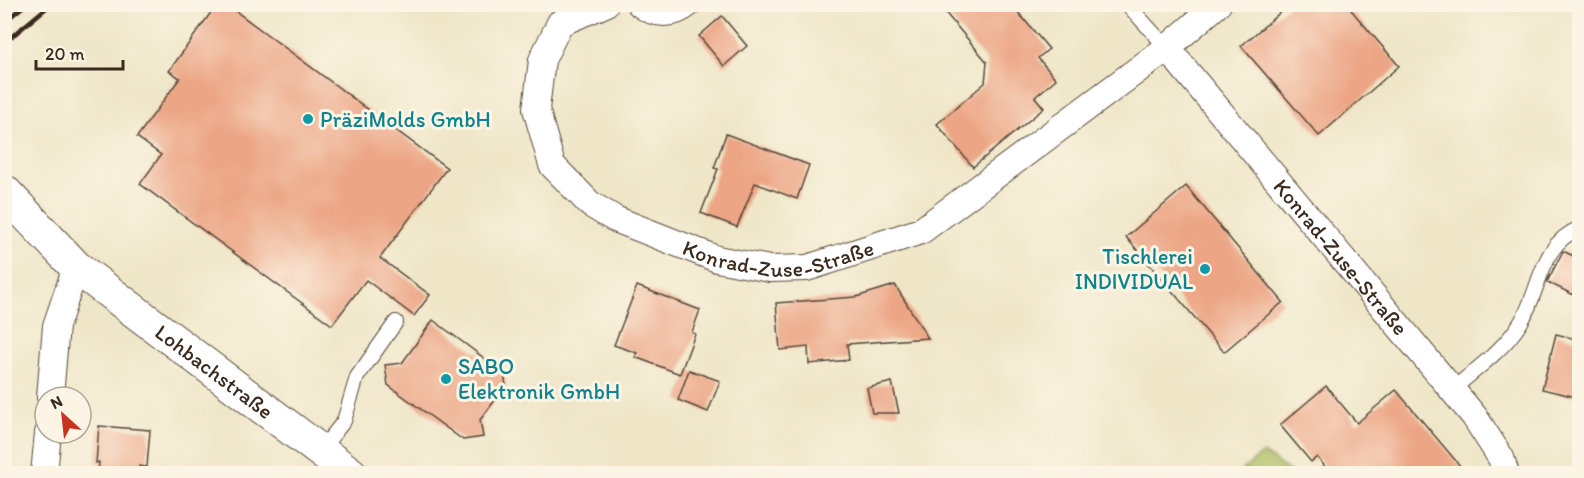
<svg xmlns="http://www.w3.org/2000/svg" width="1584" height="478" font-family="Itim,sans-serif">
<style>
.green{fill:#abbd60;stroke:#73743f;stroke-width:1.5}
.building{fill:#eca685}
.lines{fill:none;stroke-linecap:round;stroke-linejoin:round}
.service-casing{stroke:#564638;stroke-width:16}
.minor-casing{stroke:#564638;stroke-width:28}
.tertiary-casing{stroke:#564638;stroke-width:35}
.service{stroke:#fff;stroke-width:14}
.minor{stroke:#fff;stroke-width:26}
.tertiary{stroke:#fff;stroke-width:33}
.rail{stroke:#3b2a1e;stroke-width:4.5}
.culture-dot{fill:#0f9aa8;stroke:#fcf5e5;stroke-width:2}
.labels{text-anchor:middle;stroke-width:6;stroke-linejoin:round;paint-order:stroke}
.culture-label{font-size:22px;fill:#0d838f;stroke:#fcf5e5;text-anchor:start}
.street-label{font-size:22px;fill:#3b2a1e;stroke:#fcf5e5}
</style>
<rect width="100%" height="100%" fill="#fcf5e5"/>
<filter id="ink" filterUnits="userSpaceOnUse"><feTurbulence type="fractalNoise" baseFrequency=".0167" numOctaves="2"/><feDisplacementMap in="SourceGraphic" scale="12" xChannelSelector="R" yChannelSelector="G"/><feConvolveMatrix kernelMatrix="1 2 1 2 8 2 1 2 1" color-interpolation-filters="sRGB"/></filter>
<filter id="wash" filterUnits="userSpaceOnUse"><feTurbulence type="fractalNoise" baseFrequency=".008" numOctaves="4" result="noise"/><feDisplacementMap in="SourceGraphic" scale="24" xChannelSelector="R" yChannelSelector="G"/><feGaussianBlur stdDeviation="1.35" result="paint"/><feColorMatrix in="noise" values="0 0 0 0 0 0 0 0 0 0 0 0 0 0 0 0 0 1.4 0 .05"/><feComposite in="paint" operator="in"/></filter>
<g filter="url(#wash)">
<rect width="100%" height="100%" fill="#efe6c8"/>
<!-- green -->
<path class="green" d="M1263 453 1292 473H1239Z"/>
<g id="blocks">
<!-- building -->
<path class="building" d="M217 4H226L447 168 380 258 430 295 414 316 366 280 332 325 140 184 161 155 137 137 180 78 169 71Z
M938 4H1011L1049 49 1038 58 1056 79 1035 97 1044 108 973 167 937 124 985 83 987 62Z
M1290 4H1346L1399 66 1319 136 1241 46Z
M722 16 747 46 724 66 699 36Z
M726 134 809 165 797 199 755 183 737 227 701 213 718 169 714 168Z
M1186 186 1283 302 1224 352 1126 237Z
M1563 251 1580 259V298L1547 282Z
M895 285 928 338 847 344 849 360 809 364 808 347 780 350 776 303 856 297Z
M637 286 700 310 692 332 695 334 680 374 635 357 637 353 614 345Z
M433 320 504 373 506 386 480 420 483 437 463 440 388 385 385 365 402 363Z
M1556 334 1580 340V398L1542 389Z
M689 370 720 381 708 412 678 400Z
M892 382 899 413H872L867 388Z
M1326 386 1357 423 1396 390 1467 474H1337L1334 469H1327L1317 457 1311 462 1280 425Z
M99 426 150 430 147 467 139 466 138 474H98L99 462 96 463Z"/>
</g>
</g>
<g filter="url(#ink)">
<use href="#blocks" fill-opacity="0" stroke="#564638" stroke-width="1.5"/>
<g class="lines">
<defs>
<path id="service" d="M1127 4 1167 48
M1452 390C1476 369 1504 350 1521 322 1541 290 1539 244 1580 228
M321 450 344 421 357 377 396 322"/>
<g id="minor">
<path id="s1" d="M605 4 560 23 542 60 536 109 552 165 590 204 615 219 717 259 770 269 807 268 921 231 1167 48 1474 416 1501 458 1506 474"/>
<path d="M640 4C656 16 673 16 688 4"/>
<path d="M1167 48 1218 4"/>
<path d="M50 397 56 326 76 267"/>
<path d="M44 474 48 433"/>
</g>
<g id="tertiary">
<path id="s2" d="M4 191 76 267 351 474"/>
</g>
</defs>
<!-- service casing -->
<use href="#service" class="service-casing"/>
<!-- minor casing -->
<use href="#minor" class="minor-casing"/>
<!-- tertiary casing -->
<use href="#tertiary" class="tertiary-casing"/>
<!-- service -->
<use href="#service" class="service"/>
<!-- minor -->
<use href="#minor" class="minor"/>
<!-- tertiary -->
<use href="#tertiary" class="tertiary"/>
<!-- rail -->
<path class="rail" d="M4 22 26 4
M4 43 51 4"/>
</g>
</g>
<!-- markers -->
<g class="culture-dot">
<circle cx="308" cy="119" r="6"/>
<circle cx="1205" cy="269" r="6"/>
<circle cx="446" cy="379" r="6"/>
</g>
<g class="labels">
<!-- culture labels -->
<g class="culture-label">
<text x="320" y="127">PräziMolds GmbH</text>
<text x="1193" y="264" text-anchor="end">Tischlerei<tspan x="1193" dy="25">INDIVIDUAL</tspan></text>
<text x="458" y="374">SABO<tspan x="458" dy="25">Elektronik GmbH</tspan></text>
</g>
<!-- street labels -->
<g class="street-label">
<text dy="8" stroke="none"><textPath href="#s1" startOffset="453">Konrad-Zuse-Straße</textPath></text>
<text dy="8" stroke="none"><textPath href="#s1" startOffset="1180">Konrad-Zuse-Straße</textPath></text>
<text dy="8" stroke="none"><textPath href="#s2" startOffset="278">Lohbachstraße</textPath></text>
</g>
</g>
<!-- margin -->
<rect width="1584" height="478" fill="none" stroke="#fcf5e5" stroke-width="24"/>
<!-- north arrow -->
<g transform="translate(63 415) rotate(333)"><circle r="28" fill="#fcf5e5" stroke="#afa495" stroke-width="1.5"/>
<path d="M0-4.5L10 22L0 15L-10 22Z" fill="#c8321e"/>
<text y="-9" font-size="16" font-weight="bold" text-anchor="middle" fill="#3b2a1e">N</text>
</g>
<!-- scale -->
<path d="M36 60v9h87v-9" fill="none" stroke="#3b2a1e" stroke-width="3"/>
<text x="45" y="60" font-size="18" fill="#3b2a1e" stroke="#fcf5e5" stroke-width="4.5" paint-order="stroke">20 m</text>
</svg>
